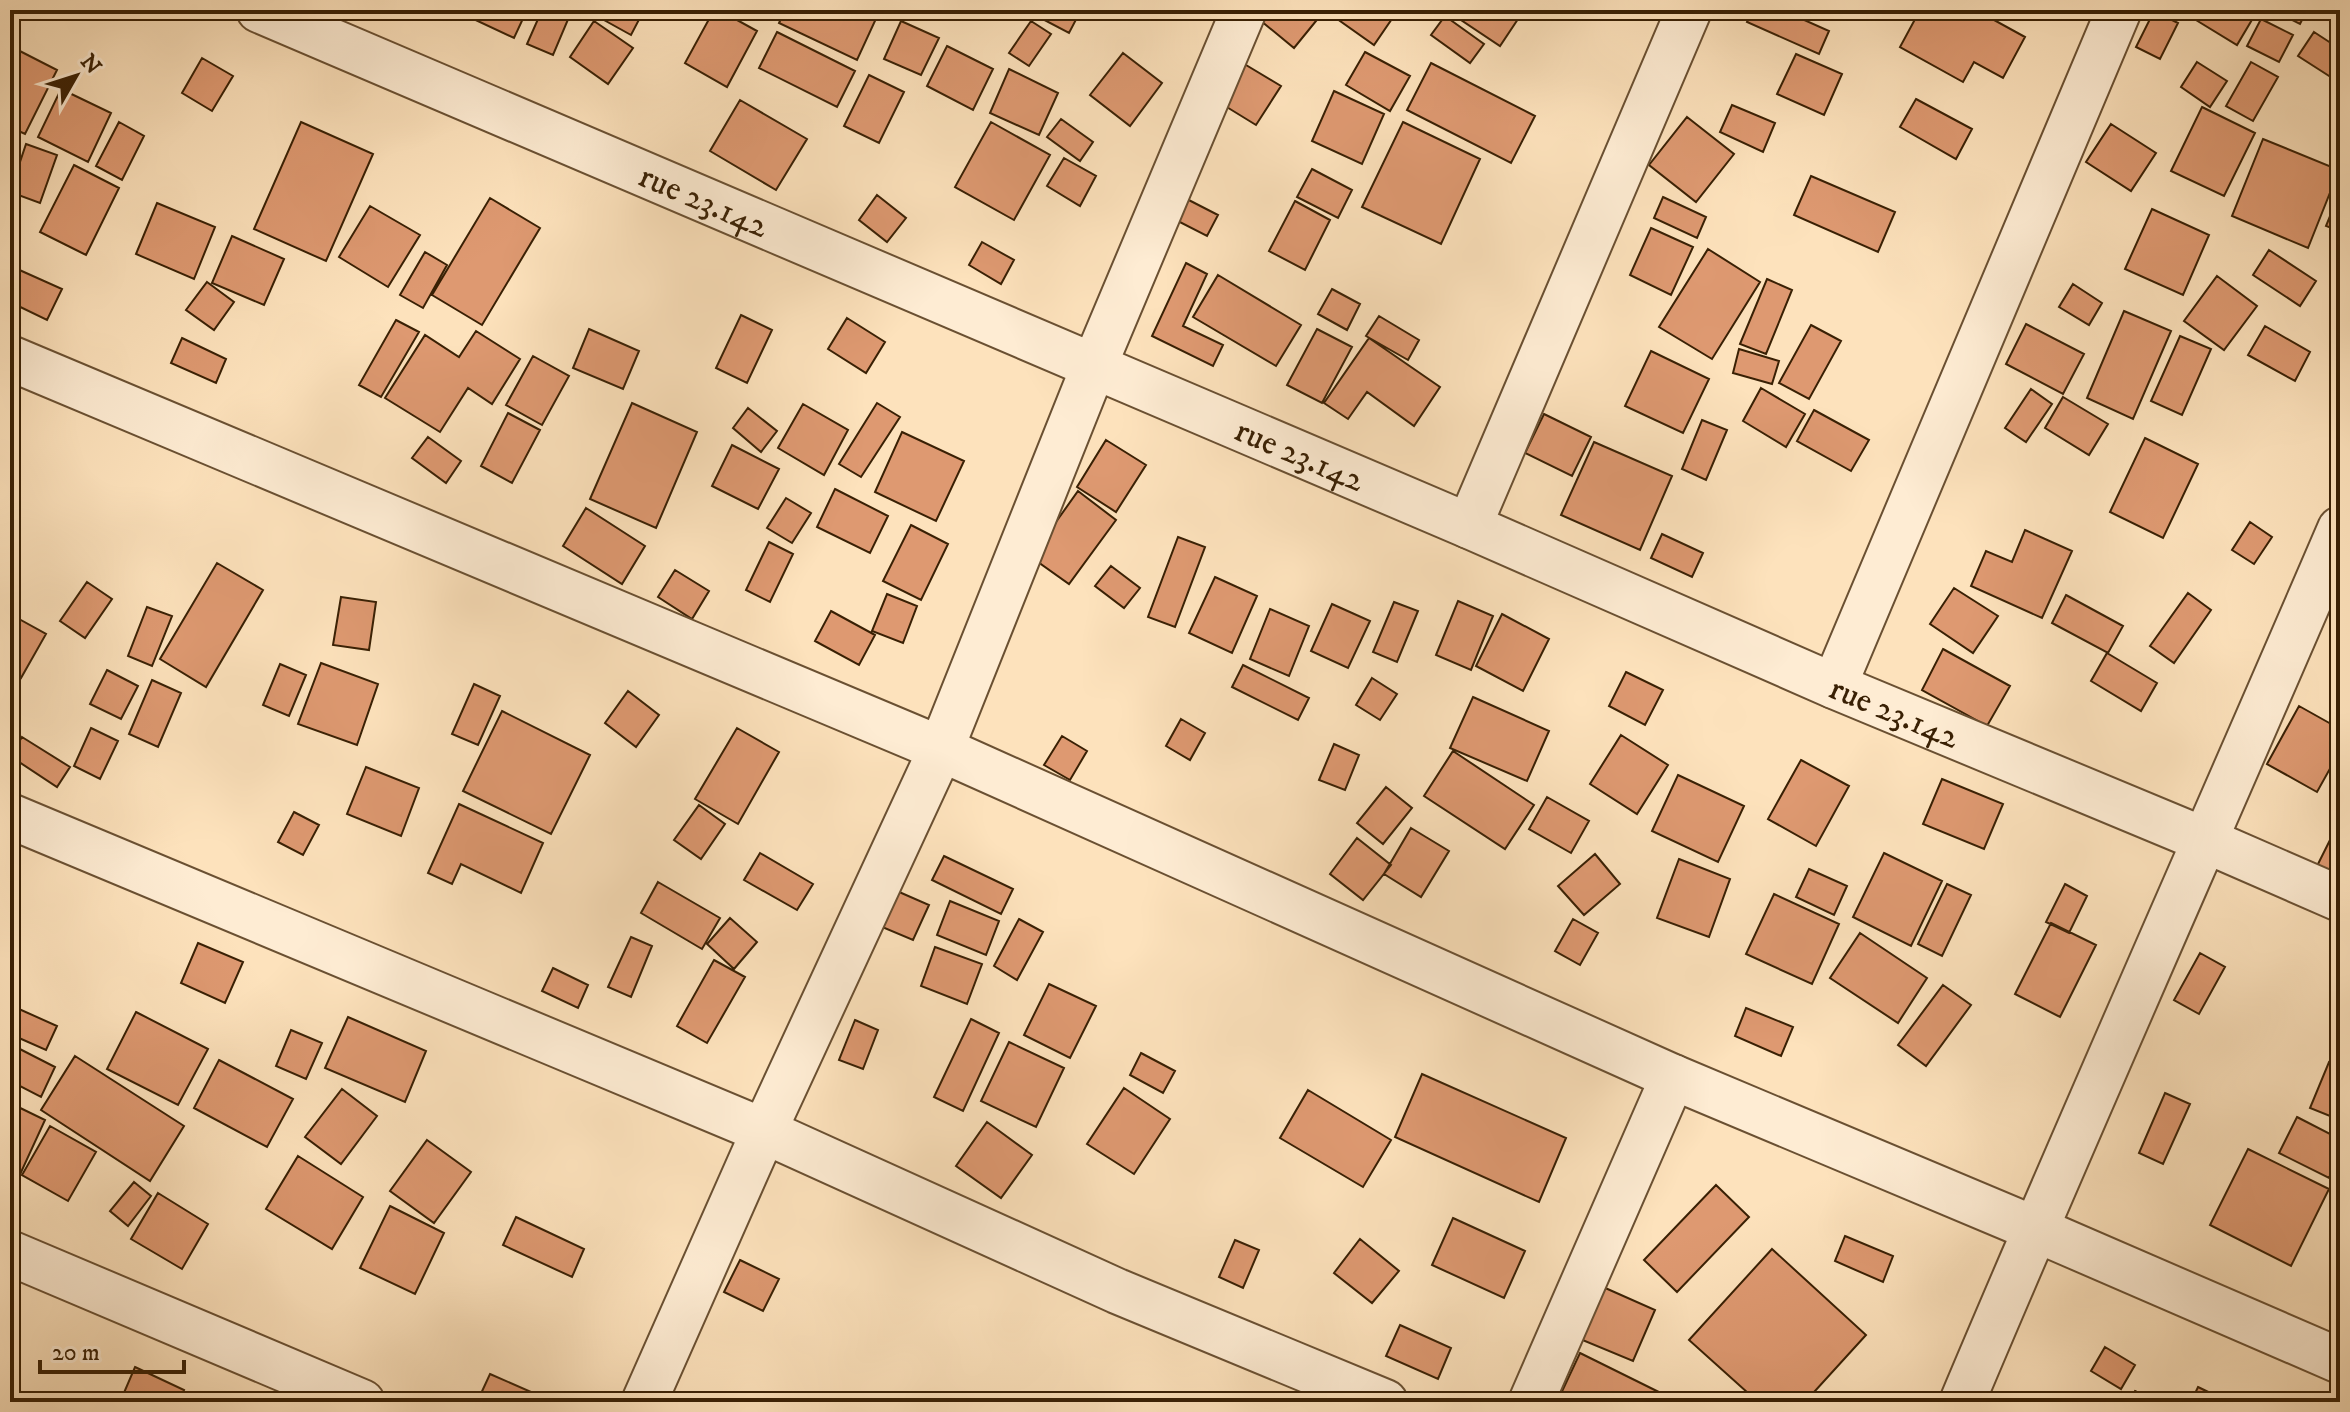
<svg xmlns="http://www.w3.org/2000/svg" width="2350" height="1412" font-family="'IM FELL DW Pica',serif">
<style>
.building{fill:#de9971;stroke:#392004;stroke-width:2}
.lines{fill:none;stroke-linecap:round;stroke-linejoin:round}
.minor-casing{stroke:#6a5032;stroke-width:48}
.minor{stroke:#feecd3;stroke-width:44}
.labels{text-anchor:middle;stroke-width:8;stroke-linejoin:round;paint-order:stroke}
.street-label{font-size:34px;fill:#392004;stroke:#feecd3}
</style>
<rect width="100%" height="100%" fill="#fde2bc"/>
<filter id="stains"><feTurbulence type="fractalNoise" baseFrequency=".0025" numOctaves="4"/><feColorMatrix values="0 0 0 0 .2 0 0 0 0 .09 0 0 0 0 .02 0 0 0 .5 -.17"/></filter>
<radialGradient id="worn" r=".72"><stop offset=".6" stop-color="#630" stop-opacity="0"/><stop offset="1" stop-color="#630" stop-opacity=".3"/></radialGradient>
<!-- building -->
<path class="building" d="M470 10H527L514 38 467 16Z
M542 10H572L553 55 527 44Z
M586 10H644L631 35Z
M714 10H719L757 31 727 87 685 63Z
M785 10H880L857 60 779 23Z
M914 10H931L925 18Z
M1035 10H1081L1069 33 1033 14Z
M1260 10H1325L1294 48 1255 16Z
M1337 10H1398L1374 45 1333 16Z
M1446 10H1524L1500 46Z
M1752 10H1782L1829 31 1819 54 1747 22Z
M1858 10H1875L1870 18Z
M1920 10H1976L2025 37 2003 78 1974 62 1963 82 1900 47Z
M2195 10H2240L2253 18 2237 45 2191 17Z
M2272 10H2307L2300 24Z
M2154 11 2178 23 2160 59 2136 47Z
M1445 16 1484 44 1470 63 1431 35Z
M2261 19 2293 35 2279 62 2247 46Z
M594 21 633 48 608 84 570 57Z
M901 21 939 38 921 75 884 59Z
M1031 21 1051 34 1029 66 1009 53Z
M777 32 855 71 837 107 759 68Z
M2314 32 2340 49V83L2298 56Z
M10 46 57 70 25 134 10 127Z
M947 46 993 69 973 110 927 86Z
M1365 52 1410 76 1390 111 1346 85Z
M1123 53 1162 83 1130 126 1090 95Z
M1796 54 1842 74 1824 115 1777 94Z
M202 58 233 76 212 111 182 93Z
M1241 62 1281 86 1256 125 1217 101Z
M2197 62 2227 81 2210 107 2181 87Z
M2251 62 2278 77 2253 121 2226 106Z
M1431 63 1535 116 1511 163 1407 110Z
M1009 69 1058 93 1039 135 990 113Z
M869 75 904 92 879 143 844 126Z
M61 89 111 113 88 162 38 137Z
M1334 91 1384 114 1362 164 1312 141Z
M1916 99 1972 129 1956 159 1900 127Z
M740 100 807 139 776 190 710 151Z
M1732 105 1775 123 1763 152 1720 132Z
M2202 107 2255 133 2224 196 2171 171Z
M1687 117 1734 154 1696 202 1649 165Z
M1061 119 1093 142 1080 161 1047 137Z
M119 122 144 136 122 180 96 166Z
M301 122 373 154 326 261 254 229Z
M991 122 1050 155 1014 220 955 187Z
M1403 122 1480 159 1441 244 1362 207Z
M2111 124 2156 153 2131 191 2086 162Z
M2263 139 2339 170 2308 248 2232 216Z
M26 144 57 155 40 203 10 192Z
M1064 158 1096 176 1080 206 1047 186Z
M74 165 119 188 86 255 40 232Z
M1312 169 1352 190 1338 218 1297 197Z
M1811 176 1895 212 1878 252 1794 215Z
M2340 192V231L2326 226Z
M877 195 906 218 887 242 859 220Z
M1179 195 1218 215 1207 236 1168 216Z
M1663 197 1706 217 1697 238 1654 218Z
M490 198 540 228 482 325 432 295Z
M1295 201 1330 220 1305 270 1269 251Z
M157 203 215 227 194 279 136 254Z
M370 206 420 235 388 287 339 257Z
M2152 209 2209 235 2183 295 2125 269Z
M1651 228 1693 247 1671 295 1630 275Z
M232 236 284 259 264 305 212 283Z
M982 242 1014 260 1001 284 969 265Z
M1708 249 1760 282 1712 359 1659 327Z
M2269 250 2316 281 2300 306 2253 275Z
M425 252 447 265 423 308 400 295Z
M1186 263 1207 274 1183 326 1223 345 1213 366 1152 336Z
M15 268 62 289 47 320 10 302V279Z
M1218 275 1301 325 1276 366 1193 317Z
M2217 276 2257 306 2224 350 2184 321Z
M1767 279 1792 290 1766 354 1740 344Z
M207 282 234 302 214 330 186 310Z
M2073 284 2102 303 2089 325 2059 307Z
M1332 289 1360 304 1347 330 1318 314Z
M2124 311 2171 331 2133 419 2087 398Z
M741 315 772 330 747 383 716 368Z
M1379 316 1419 340 1408 360 1366 336Z
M847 318 885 342 866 373 828 349Z
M396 320 419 332 381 397 359 385Z
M2026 324 2084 354 2063 394 2006 364Z
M1811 325 1841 341 1809 399 1779 383Z
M2265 326 2310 352 2295 381 2248 355Z
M589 329 639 351 623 389 573 368Z
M1317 329 1352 347 1322 403 1287 385Z
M476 331 520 359 492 404 468 388 440 432 385 398 425 335 459 357Z
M2180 336 2211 349 2182 415 2151 401Z
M182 338 226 359 216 383 171 363Z
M1369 338 1440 387 1414 426 1367 392 1348 419 1324 403Z
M1739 349 1779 361 1772 384 1733 373Z
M1651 351 1709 379 1683 433 1625 406Z
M533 356 569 376 542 425 506 405Z
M1761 388 1805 414 1786 447 1743 421Z
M2031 389 2052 404 2026 442 2005 428Z
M2063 397 2108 424 2089 455 2045 428Z
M632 403 697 432 656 528 590 499Z
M877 403 900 417 861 477 839 464Z
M803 404 848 430 824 475 778 448Z
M748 408 777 431 761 452 733 428Z
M1814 410 1869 440 1851 471 1797 441Z
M508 413 540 430 512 483 481 466Z
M1544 414 1591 437 1572 476 1525 453Z
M1702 420 1727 430 1706 480 1682 469Z
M902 432 964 461 936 521 875 492Z
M428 437 461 461 446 483 412 458Z
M2145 438 2198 464 2163 538 2110 512Z
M1106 440 1146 465 1116 512 1077 487Z
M1594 442 1672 476 1640 550 1561 515Z
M732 445 779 469 758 509 712 486Z
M835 489 888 516 870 553 817 527Z
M1078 491 1116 520 1069 584 1031 557Z
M786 498 811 513 792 543 767 528Z
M586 508 645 546 622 584 563 546Z
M2250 522 2272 537 2254 564 2232 550Z
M911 525 948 544 921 600 883 581Z
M2025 530 2072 551 2042 618 1971 586 1986 551 2012 562Z
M1662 534 1703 553 1692 577 1651 558Z
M1178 537 1205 547 1175 627 1148 617Z
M769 542 793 554 770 602 746 590Z
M217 563 263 590 206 687 160 659Z
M1111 566 1140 588 1124 608 1095 586Z
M675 570 709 591 692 619 658 597Z
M1215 577 1257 596 1232 653 1189 633Z
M87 582 112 599 85 638 60 621Z
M1954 588 1998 616 1973 653 1930 624Z
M2188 593 2211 610 2174 663 2150 646Z
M887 594 917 606 903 643 872 631Z
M2066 595 2123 626 2108 653 2052 623Z
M341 597 376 602 369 650 333 645Z
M1458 601 1493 616 1471 670 1436 655Z
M1394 602 1418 611 1397 662 1373 652Z
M1332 604 1370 621 1348 668 1311 651Z
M147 607 172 616 152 666 128 656Z
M1270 609 1309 626 1289 676 1250 659Z
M831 611 875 635 859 665 815 641Z
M10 614 46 634 21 678 10 671Z
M1502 614 1549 639 1523 691 1476 666Z
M1943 649 2010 686 1987 726 1922 690Z
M2107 653 2157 683 2141 711 2091 681Z
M321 663 378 684 357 745 298 724Z
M280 664 306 675 289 716 263 705Z
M1243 665 1309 698 1298 720 1232 687Z
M107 670 138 686 121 719 90 704Z
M1626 672 1663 690 1645 725 1609 706Z
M1372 678 1397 694 1380 720 1356 705Z
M152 680 181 693 158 747 129 734Z
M474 684 500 696 478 745 452 734Z
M628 691 659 715 636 747 605 723Z
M1473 697 1549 731 1527 781 1450 748Z
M2299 706 2340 729V769L2332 765 2317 792 2267 764Z
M502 711 590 755 551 834 463 791Z
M1181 719 1205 733 1190 760 1166 746Z
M91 728 118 741 100 779 74 766Z
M737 728 779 752 738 824 695 799Z
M1621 735 1668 765 1637 814 1590 784Z
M1062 736 1087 751 1070 780 1044 765Z
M22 737 70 767 57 787 10 756Z
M1334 744 1359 755 1345 790 1319 780Z
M1453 751 1534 805 1505 849 1424 796Z
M1801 760 1849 786 1816 846 1768 819Z
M366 767 419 788 401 836 347 814Z
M1678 775 1744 806 1718 862 1652 831Z
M1942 779 2003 804 1984 849 1923 824Z
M1386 787 1412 808 1383 844 1357 823Z
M1547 797 1589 821 1571 853 1529 829Z
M459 804 543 843 521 893 461 864 452 884 428 873Z
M699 805 725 824 701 859 674 840Z
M294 812 319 825 303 855 278 842Z
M2339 822 2340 823V877L2317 866Z
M1411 828 1449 851 1421 897 1384 874Z
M1357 838 1391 865 1363 900 1330 874Z
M760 853 813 884 797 910 744 880Z
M1884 853 1942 881 1911 946 1853 917Z
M1595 854 1620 884 1584 915 1558 886Z
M944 856 1013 889 1001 914 932 880Z
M1679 859 1730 879 1709 937 1657 918Z
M1809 869 1847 886 1834 915 1796 897Z
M658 882 720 918 702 949 641 913Z
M1947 884 1971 895 1942 956 1918 944Z
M2065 884 2087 896 2069 933 2046 922Z
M890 888 929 905 913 940 875 924Z
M1774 894 1839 924 1812 984 1746 954Z
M950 901 999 921 986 955 937 935Z
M730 918 757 942 734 969 707 944Z
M1019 919 1043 932 1017 980 994 966Z
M1573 919 1598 933 1580 965 1555 951Z
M2051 923 2096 945 2060 1017 2015 994Z
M1860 933 1927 978 1898 1023 1830 978Z
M631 937 652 946 631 997 608 987Z
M198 943 243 962 225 1003 181 983Z
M935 947 982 964 967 1004 921 986Z
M2200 953 2225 967 2199 1014 2174 1000Z
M714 960 745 977 707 1043 677 1026Z
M553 968 588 985 578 1008 542 991Z
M1049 984 1096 1006 1070 1058 1024 1035Z
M1943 985 1971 1005 1926 1066 1898 1045Z
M10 1005 57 1026 46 1050 10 1034Z
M1746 1008 1793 1027 1781 1056 1735 1036Z
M136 1012 208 1049 178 1105 107 1069Z
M348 1017 426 1051 405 1102 325 1068Z
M971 1019 999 1033 963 1111 934 1097Z
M855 1020 878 1030 863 1069 839 1060Z
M291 1030 322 1043 306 1079 276 1066Z
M1009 1042 1064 1068 1036 1127 981 1101Z
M10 1044 55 1067 41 1097 10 1081Z
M1141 1053 1175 1071 1163 1093 1130 1075Z
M75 1056 184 1126 150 1181 41 1110Z
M219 1060 293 1099 267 1147 194 1108Z
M2329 1062 2340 1067V1120L2310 1108Z
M1422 1074 1566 1138 1539 1202 1395 1137Z
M1124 1088 1170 1119 1134 1174 1087 1144Z
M342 1089 377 1116 341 1164 305 1137Z
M1308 1090 1391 1140 1363 1187 1280 1138Z
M2165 1093 2190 1104 2163 1164 2139 1153Z
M10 1103 45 1120 12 1192 10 1191Z
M2297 1117 2340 1139V1154L2329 1178 2279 1153Z
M987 1122 1032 1155 1001 1198 956 1166Z
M50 1126 96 1152 68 1201 22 1175Z
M427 1140 471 1172 434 1223 390 1191Z
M2248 1149 2329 1189 2291 1266 2210 1225Z
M298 1156 363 1197 332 1249 266 1209Z
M134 1182 151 1196 128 1226 110 1211Z
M1716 1185 1749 1217 1677 1292 1644 1260Z
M158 1193 208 1224 182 1269 131 1239Z
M2340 1195V1215L2331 1210Z
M390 1206 444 1233 415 1294 360 1268Z
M516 1217 584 1249 572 1277 503 1245Z
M1453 1218 1525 1251 1504 1298 1432 1265Z
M1845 1236 1893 1256 1883 1282 1835 1261Z
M1360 1239 1399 1271 1372 1303 1334 1273Z
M1235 1240 1259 1250 1243 1288 1219 1277Z
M1772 1249 1866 1335 1805 1402H1758L1689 1340Z
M740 1260 779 1279 763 1311 724 1292Z
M1603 1287 1655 1310 1633 1361 1580 1339Z
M1400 1325 1451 1348 1438 1379 1386 1356Z
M2105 1347 2135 1365 2121 1389 2091 1371Z
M1580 1353 1679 1402H1557Z
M135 1367 184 1390 178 1402H120Z
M490 1374 538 1395 535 1402H484L478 1400Z
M2198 1387 2229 1402H2191Z
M2135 1391 2156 1402H2129Z"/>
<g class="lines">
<defs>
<g id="minor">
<path id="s1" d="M259 10 1469 526 1834 686 2207 841 2340 899"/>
<path d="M10 358 941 749 1673 1077 2035 1229 2340 1361"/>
<path d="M1469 526 1689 10"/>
<path d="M1834 686 2119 10"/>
<path d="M10 816 764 1131 1117 1291 1385 1402"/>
<path d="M10 1253 362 1402"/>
<path d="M644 1402 764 1131 941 749 1094 366 1244 10"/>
<path d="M1531 1402 1673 1077"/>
<path d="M1962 1402C2085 1110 2215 820 2340 529"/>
</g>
</defs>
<!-- minor casing -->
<use href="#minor" class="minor-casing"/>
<!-- minor -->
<use href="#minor" class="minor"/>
</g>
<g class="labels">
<!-- street labels -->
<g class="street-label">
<text dy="12" stroke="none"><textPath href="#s1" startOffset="484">rue 23.142</textPath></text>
<text dy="12" stroke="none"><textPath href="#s1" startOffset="1132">rue 23.142</textPath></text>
<text dy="12" stroke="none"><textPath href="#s1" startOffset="1780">rue 23.142</textPath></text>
</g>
</g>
<!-- margin -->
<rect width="2350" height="1412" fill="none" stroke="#fde2bc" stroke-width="40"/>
<rect x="12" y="12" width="2326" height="1388" fill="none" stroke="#392004" stroke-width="4"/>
<rect x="20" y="20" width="2310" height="1372" fill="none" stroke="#392004" stroke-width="2"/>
<!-- north arrow -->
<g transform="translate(76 76) rotate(51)" stroke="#feecd3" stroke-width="6" paint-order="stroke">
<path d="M0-6L14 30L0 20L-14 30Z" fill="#392004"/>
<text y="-12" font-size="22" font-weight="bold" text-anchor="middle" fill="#392004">N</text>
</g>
<!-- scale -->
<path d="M40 1360v12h144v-12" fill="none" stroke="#392004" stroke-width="4"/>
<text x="52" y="1360" font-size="24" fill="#392004" stroke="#feecd3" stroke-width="6" paint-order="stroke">20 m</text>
<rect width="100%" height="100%" filter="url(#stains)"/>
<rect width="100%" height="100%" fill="url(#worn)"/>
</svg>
